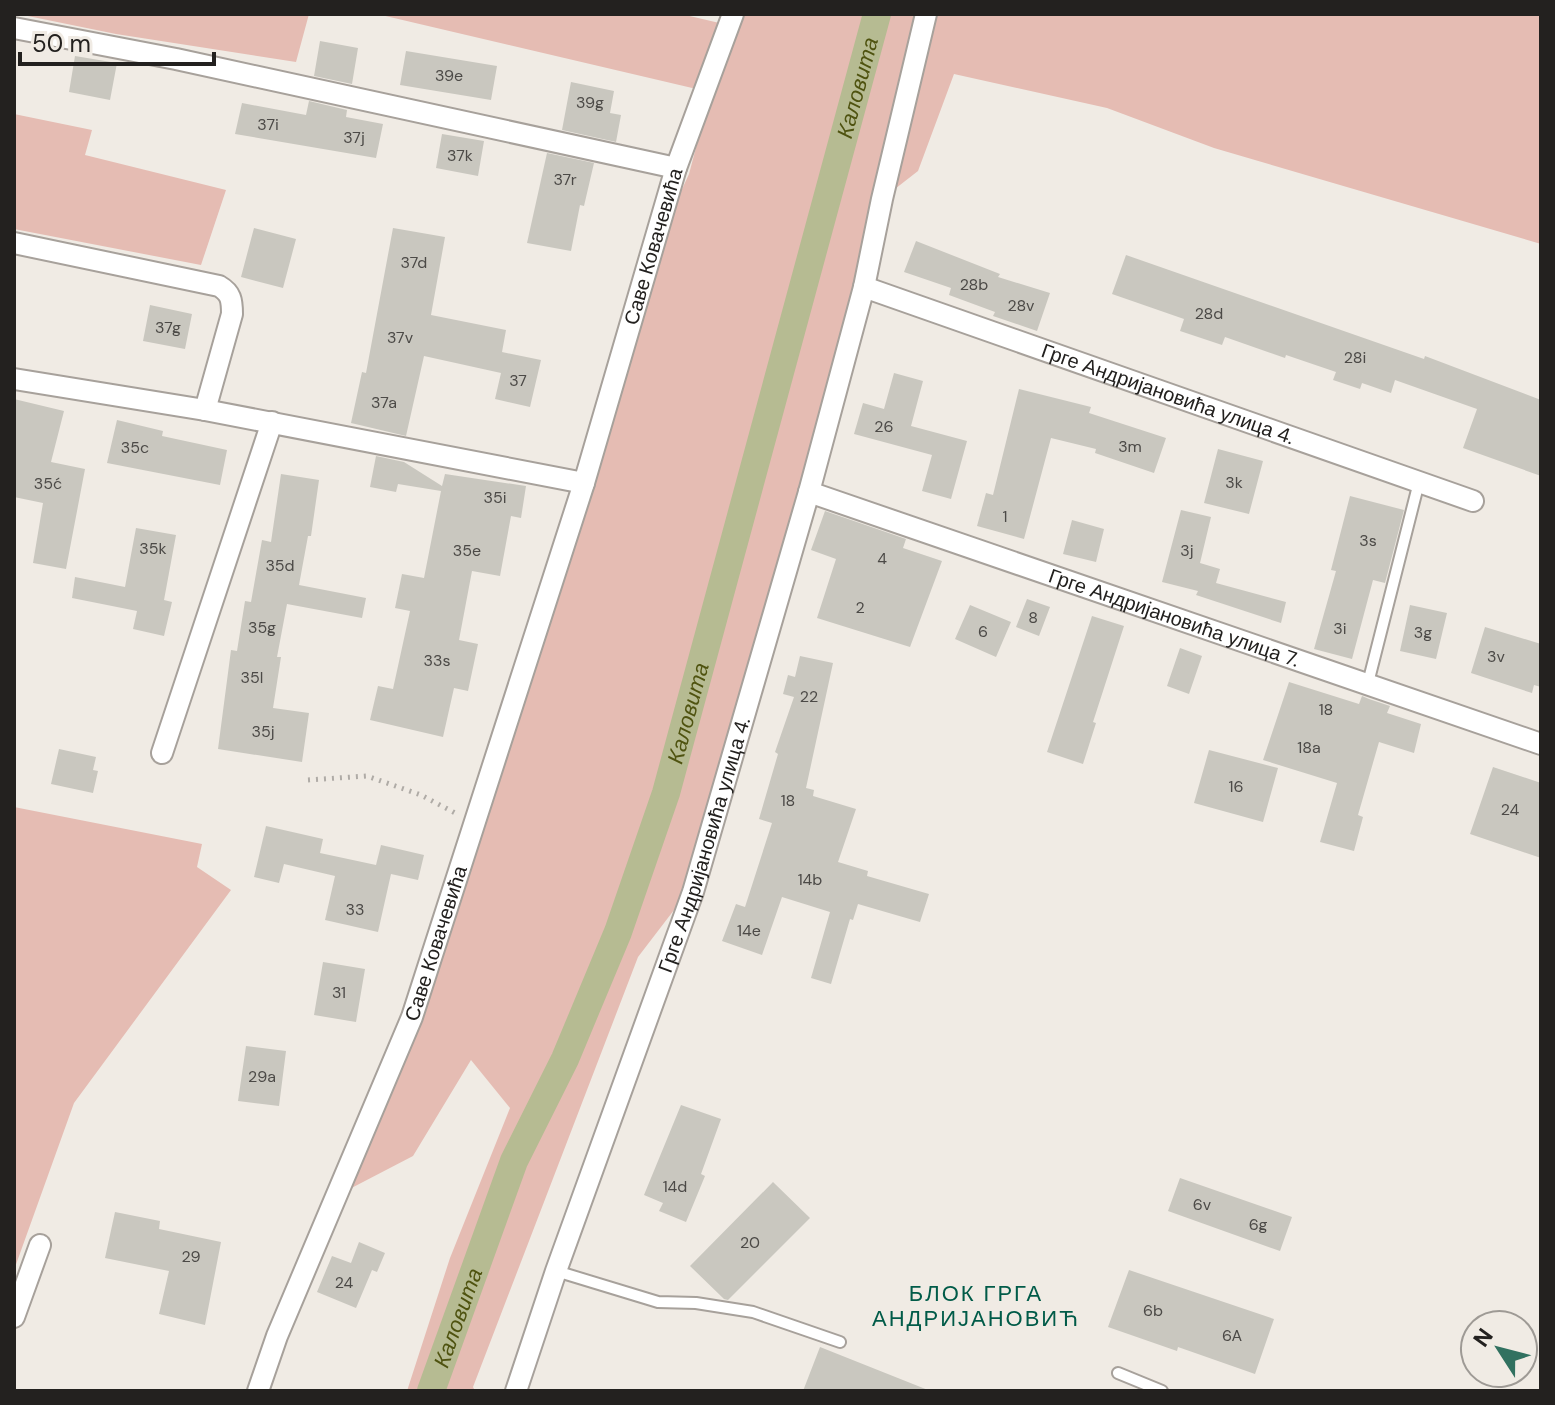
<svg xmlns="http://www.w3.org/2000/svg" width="1555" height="1405" font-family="'DM Sans',sans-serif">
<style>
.green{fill:#e5bcb3}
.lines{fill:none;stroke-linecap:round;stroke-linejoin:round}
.canal{stroke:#b6bb92;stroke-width:28}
.building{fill:#c9c7bf}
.lane-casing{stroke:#a7a19b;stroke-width:14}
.street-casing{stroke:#a7a19b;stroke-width:24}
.path{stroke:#afaba6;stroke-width:5;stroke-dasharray:2 6;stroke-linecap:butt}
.lane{stroke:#fff;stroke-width:10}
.street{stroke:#fff;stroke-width:20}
.labels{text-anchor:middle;stroke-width:6;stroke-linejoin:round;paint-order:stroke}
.number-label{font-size:16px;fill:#4c4a47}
.street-label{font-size:20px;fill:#23211f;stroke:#f0ebe4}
.water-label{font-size:22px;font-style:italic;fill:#4f5310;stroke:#f0ebe4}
.neighbourhood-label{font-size:22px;letter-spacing:2px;fill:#015b48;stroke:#f0ebe4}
</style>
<rect width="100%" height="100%" fill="#f0ebe4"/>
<!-- green -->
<path class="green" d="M18 14H309L296 62 116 34Z
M377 14H681L728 25 705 91Z
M744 14H1541V244L1214 148 1107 108 954 74 918 171 882 199 697 880 638 957 473 1387 475 1391H407L450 1258 510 1108 471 1060 413 1156 338 1195 414 1012 648 263 689 174 706 110Z
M14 114 92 130 85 155 226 190 201 265 14 229Z
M14 807 202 844 197 867 231 890 74 1103 14 1270Z"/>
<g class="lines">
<!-- canal -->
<path class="canal" id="s1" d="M431 1391 514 1161 565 1059 618 932 666 793 877 14"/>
</g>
<!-- building -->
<path class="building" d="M320 41 358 48 352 84 314 76Z
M406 51 497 66 491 100 400 85Z
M75 56 117 63 110 100 69 92Z
M571 82 614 91 610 113 621 115 616 142 562 130Z
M309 101 347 110 346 117 383 124 376 158 235 134 242 103 306 115Z
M442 134 484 141 478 176 436 168Z
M547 153 594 163 584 206 580 205 571 251 527 243Z
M254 228 296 239 283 288 241 277Z
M393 228 445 237 431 315 506 330 502 352 541 360 530 407 495 399 501 373 424 356 406 436 351 423 362 372 366 373Z
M916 241 1000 274 998 277 1050 293 1037 331 993 316 995 312 949 295 951 288 904 272Z
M1126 255 1424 359 1425 356 1541 400V476L1463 448 1477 409 1395 380 1391 393 1362 383 1360 389 1333 380 1336 372 1286 355 1285 358 1225 337 1222 345 1180 331 1184 319 1112 294Z
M150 305 192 314 185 349 143 341Z
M894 373 923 381 911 426 967 441 951 499 922 491 932 455 854 434 863 403 884 409Z
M1019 389 1091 407 1089 413 1166 438 1154 473 1095 453 1096 449 1051 438 1024 539 977 526 986 493 993 495Z
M14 399 64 411 51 462 85 469 66 569 33 563 43 503 14 497Z
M117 420 163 431 162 436 227 450 220 485 107 463Z
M1218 449 1263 461 1249 514 1204 503Z
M376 456 404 462 442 486 445 474 526 486 521 518 511 516 500 576 472 571 459 640 478 644 468 691 454 688 443 737 370 720 378 686 393 689 410 611 395 608 402 574 424 578 441 491 398 484 396 492 370 487Z
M281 474 319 480 311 536H308L299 585 366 598 362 618 287 604 277 657H281L273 708 309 713 302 762 218 749 231 650 237 651 245 601 251 602 262 540 271 542Z
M1350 496 1404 510 1385 583 1373 580 1352 659 1314 649 1336 571 1331 570Z
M1181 510 1211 517 1200 563 1220 569 1216 583 1286 602 1281 623 1196 595 1198 591 1162 582Z
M825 511 906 539 903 548 942 561 910 647 817 618 836 559 811 550Z
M1072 520 1104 529 1096 562 1063 554Z
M136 528 176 535 164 600 172 602 164 636 133 629 137 611 72 598 75 577 125 587Z
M1027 599 1050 607 1039 636 1016 627Z
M970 605 1011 622 996 657 955 639Z
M1410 605 1447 613 1436 659 1400 651Z
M1092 616 1124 626 1093 722 1096 723 1083 764 1047 752Z
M1485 627 1541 644V687L1534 685 1532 693 1471 673Z
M1180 648 1202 656 1189 694 1167 686Z
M800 656 833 663 806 788 814 790 813 796 856 809 838 862 868 871 867 876 929 894 920 922 858 904 853 920 850 919 831 984 811 978 830 912 782 897 762 955 722 941 736 904 745 907 772 823 759 819 778 754 775 752 794 697 783 694 788 675 795 677Z
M1289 682 1359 704 1362 696 1369 699 1390 706 1387 713 1421 724 1414 753 1379 742 1358 815 1363 817 1354 851 1320 842 1337 783 1263 760Z
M59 749 96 757 93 770 98 771 93 793 51 784Z
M1209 750 1278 768 1263 822 1194 803Z
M1493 767 1541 783V858L1470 834Z
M266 826 323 839 320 853 376 865 381 845 424 855 418 880 391 874 378 932 325 920 335 876 284 864 279 883 254 877Z
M323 962 365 969 356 1022 314 1015Z
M246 1046 286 1051 279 1106 238 1101Z
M681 1105 721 1119 701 1174 705 1176 686 1222 659 1211 663 1203 644 1195Z
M1180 1178 1292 1217 1280 1251 1168 1211Z
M773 1182 810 1218 728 1300 724 1299 690 1266Z
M115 1212 160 1221 159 1229 221 1242 205 1325 159 1314 169 1271 105 1258Z
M359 1242 385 1253 377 1272 372 1270 356 1308 317 1292 332 1256 351 1263Z
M1129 1270 1274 1319 1255 1374 1178 1347 1177 1351 1108 1327Z
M820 1347 928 1390V1391H803Z"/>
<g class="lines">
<defs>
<path id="lane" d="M1368 683 1419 482
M556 1271 658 1302 696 1303 753 1312 840 1342
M1118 1373 1162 1391"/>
<g id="street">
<path d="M14 28 176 59 676 168"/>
<path d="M14 243 219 286C231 293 232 300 232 314L205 410"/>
<path id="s2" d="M864 287 1473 501"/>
<path d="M14 379 205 410 584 483"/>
<path id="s3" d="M809 492 1541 744"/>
<path d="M162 753 272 422"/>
<path d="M14 1317 40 1245"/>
<path id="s4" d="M258 1391 277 1336 412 1017 584 483 676 168 733 14"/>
<path id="s5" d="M516 1391 556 1271 693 892 809 492 864 287 882 199 926 14"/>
</g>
</defs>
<!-- lane casing -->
<use href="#lane" class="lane-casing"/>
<!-- street casing -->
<use href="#street" class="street-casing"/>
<!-- path -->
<path class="path" d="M308 780 367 776 421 795 457 814"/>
<!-- lane -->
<use href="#lane" class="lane"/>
<!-- street -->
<use href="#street" class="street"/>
</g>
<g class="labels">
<!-- number labels -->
<g class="number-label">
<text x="449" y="81">39e</text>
<text x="590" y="108">39g</text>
<text x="268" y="130">37i</text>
<text x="354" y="143">37j</text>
<text x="460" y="161">37k</text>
<text x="565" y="185">37r</text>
<text x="414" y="268">37d</text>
<text x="974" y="290">28b</text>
<text x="1021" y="311">28v</text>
<text x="1209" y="319">28d</text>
<text x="168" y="333">37g</text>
<text x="400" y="343">37v</text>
<text x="1355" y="363">28i</text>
<text x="518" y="386">37</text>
<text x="384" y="408">37a</text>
<text x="884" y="432">26</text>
<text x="1130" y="452">3m</text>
<text x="135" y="453">35c</text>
<text x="1234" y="488">3k</text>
<text x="48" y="489">35ć</text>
<text x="495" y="503">35i</text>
<text x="1005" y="522">1</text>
<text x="1368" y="546">3s</text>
<text x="153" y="554">35k</text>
<text x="467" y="556">35e</text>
<text x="1187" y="556">3j</text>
<text x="882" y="564">4</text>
<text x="280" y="571">35d</text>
<text x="860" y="613">2</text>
<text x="1033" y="623">8</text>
<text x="262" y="633">35g</text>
<text x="1340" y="634">3i</text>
<text x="983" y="637">6</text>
<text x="1423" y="638">3g</text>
<text x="1496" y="662">3v</text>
<text x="437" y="666">33s</text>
<text x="252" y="683">35l</text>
<text x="809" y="702">22</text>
<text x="1326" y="715">18</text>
<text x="263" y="737">35j</text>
<text x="1309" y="753">18a</text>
<text x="1236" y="792">16</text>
<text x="788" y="806">18</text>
<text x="1510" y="815">24</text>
<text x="810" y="885">14b</text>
<text x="355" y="915">33</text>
<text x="749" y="936">14e</text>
<text x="339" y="998">31</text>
<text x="262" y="1082">29a</text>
<text x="675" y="1192">14d</text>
<text x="1202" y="1210">6v</text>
<text x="1258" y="1230">6g</text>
<text x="750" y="1248">20</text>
<text x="191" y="1262">29</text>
<text x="344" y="1288">24</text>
<text x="1153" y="1316">6b</text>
<text x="1232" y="1341">6A</text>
</g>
<!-- street labels -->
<g class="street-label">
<text dy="7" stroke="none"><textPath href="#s4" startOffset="1212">Саве Ковачевића</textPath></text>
<text dy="7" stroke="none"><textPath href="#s2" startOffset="322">Грге Андријановића улица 4.</textPath></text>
<text dy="7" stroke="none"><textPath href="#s3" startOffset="386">Грге Андријановића улица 7.</textPath></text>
<text dy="7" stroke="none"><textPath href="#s5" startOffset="578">Грге Андријановића улица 4.</textPath></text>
<text dy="7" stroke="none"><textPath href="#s4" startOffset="482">Саве Ковачевића</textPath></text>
</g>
<!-- water labels -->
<g class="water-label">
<text dy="8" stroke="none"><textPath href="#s1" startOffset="1374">Каловита</textPath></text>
<text dy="8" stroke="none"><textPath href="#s1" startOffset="726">Каловита</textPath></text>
<text dy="8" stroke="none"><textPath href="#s1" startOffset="78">Каловита</textPath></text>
</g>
<!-- neighbourhood labels -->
<g class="neighbourhood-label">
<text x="976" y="1301">БЛОК ГРГА<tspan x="976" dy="25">АНДРИЈАНОВИЋ</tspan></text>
</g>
</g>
<!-- border -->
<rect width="1555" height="1405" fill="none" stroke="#23211f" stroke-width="32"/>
<!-- north arrow -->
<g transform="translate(1499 1349) rotate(306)"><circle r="38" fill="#f0ebe4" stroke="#9e9a95" stroke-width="2"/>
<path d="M0-6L14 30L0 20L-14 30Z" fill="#317160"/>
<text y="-12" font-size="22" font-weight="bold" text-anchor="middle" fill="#23211f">N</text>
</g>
<!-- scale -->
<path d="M20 52v12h194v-12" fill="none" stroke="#23211f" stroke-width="4"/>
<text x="32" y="52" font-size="24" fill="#23211f" stroke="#f0ebe4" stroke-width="6" paint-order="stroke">50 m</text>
</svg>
